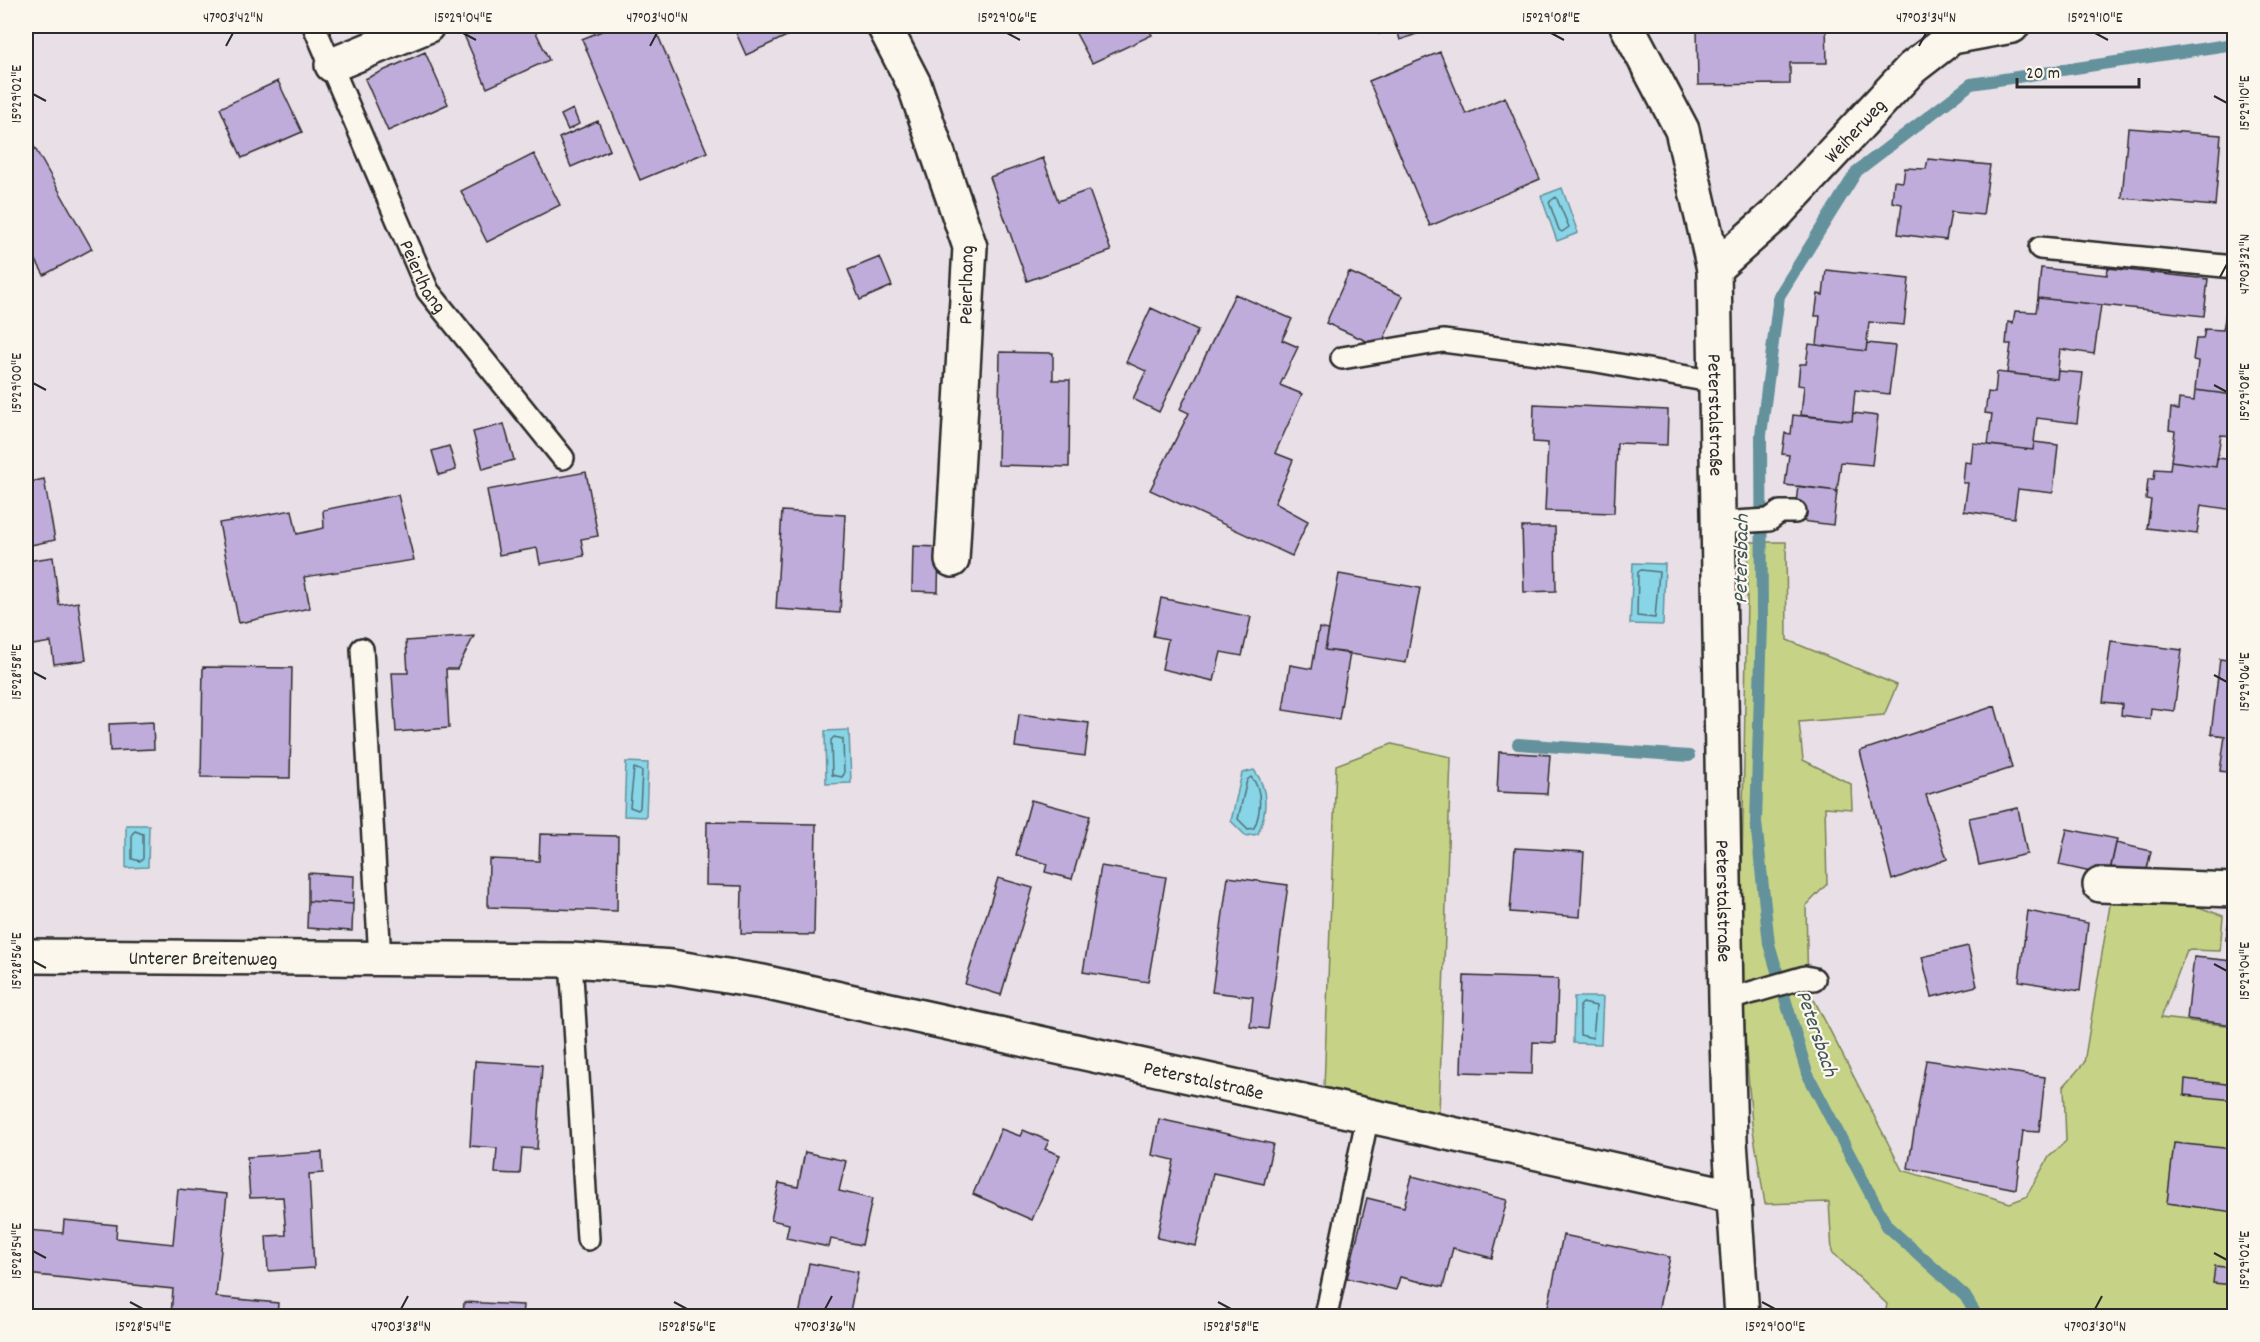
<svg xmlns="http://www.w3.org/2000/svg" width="2260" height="1342" font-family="Dekko,sans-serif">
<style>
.green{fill:#c6d387;stroke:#787f59;stroke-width:1.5}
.water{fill:#88d5e7;stroke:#63919c;stroke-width:1.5}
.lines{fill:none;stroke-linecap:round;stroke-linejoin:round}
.shore{stroke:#506f76;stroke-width:1.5}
.stream{stroke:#63919c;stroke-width:12}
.building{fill:#bfacdb;stroke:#2b2b2b;stroke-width:1.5}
.service-casing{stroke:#2b2b2b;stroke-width:26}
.minor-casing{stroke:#2b2b2b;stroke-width:38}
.tertiary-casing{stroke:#2b2b2b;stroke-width:38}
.service{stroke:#fbf7ec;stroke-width:21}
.minor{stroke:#fbf7ec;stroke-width:33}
.tertiary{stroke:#fbf7ec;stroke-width:33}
.ticks{fill:none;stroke:#2b2b2b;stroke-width:2}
.labels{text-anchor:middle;stroke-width:4.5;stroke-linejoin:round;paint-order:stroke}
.street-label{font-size:20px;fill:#2b2b2b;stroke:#fbf7ec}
.water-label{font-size:21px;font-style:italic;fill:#42565a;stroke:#fbf7ec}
.neatline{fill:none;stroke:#2b2b2b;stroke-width:2}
.ticks-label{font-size:15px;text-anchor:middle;fill:#2b2b2b}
</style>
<rect width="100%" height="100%" fill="#e9e0e7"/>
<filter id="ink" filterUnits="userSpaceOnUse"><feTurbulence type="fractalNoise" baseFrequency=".0167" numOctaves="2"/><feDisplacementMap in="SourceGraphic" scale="12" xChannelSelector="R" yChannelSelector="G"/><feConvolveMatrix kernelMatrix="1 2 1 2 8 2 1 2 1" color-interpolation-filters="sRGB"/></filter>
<g filter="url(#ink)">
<!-- green -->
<path class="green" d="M1748 542H1786L1787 640 1897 685 1884 715 1799 722 1803 760 1851 784 1852 809 1825 807 1827 884 1806 906 1808 988 1902 1170 2010 1203 2026 1197 2049 1157 2066 1141 2064 1086 2084 1063 2111 899 2180 900 2223 916 2220 951 2187 950 2161 1018 2234 1026V1316H1885L1887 1304 1832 1252 1829 1202 1765 1204 1752 1124 1740 977Z
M1392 744 1451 757 1439 1113 1324 1088 1336 765Z"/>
<!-- water -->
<path class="water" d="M1562 188 1578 233 1557 241 1541 196Z
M1633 563 1665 564 1663 625 1630 624Z
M849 730 851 783 826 784 825 731Z
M626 762 648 763 646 817 624 816Z
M1254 770C1269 789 1267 812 1258 834L1246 836 1231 821 1242 773Z
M126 825H149L148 867 126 868Z
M1574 997H1603L1601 1044 1573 1043Z"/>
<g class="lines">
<!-- shore -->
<path class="shore" d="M1556 197 1569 227 1562 232 1559 230 1549 202Z
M1641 570 1659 572 1655 618 1637 616 1638 572Z
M834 737 843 739 844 774 842 777 832 775 831 740Z
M634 768 642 771 640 808 638 810 630 807Z
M1251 777C1263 789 1261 813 1254 828L1248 829 1238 819 1247 780Z
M135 831 143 834V859L140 861 132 859V834Z
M1583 1003 1596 1006 1593 1038 1580 1035V1006Z"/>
<!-- stream -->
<path class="stream" d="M1518 744 1689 756
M1977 1316 1965 1296 1887 1226 1807 1073 1769 944 1756 822 1762 623 1761 435 1779 296 1857 171 1971 84 2234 44"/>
</g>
<!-- building -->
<path class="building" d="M485 26H533L549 60 487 88 464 35Z
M614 26H654L707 152 640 180 582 39Z
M733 26H806V27L746 55Z
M1072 26H1147L1152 35 1092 63Z
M1376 26H1396L1379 34Z
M1396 26H1438L1400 40Z
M1697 26H1826L1827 63H1790V84L1698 85Z
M425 52 448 104 388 131 365 79Z
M1440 52 1466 114 1505 97 1540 179 1430 226 1369 81Z
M278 81 302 132 242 158 220 108Z
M573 109 579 124 568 130 561 115Z
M598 121 610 150 571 167 559 138Z
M2128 128 2221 135 2215 206 2122 198Z
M32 143 92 249 44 275 26 242V147Z
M534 154 560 205 487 242 461 191Z
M1043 158 1058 201 1089 190 1111 251 1027 281 990 177Z
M1928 159 1990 165 1983 215 1951 212 1946 240 1898 234 1902 204 1892 202 1894 181 1903 182 1905 168 1926 169Z
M880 257 892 286 860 300 848 270Z
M2041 268 2107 275 2108 268 2208 279 2204 316 2038 298Z
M1826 270 1909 279 1904 325 1869 322 1866 351 1817 345 1820 316H1815L1818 294 1823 295Z
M1349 272 1403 296 1380 347 1326 323Z
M2229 286 2234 287V320L2225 319Z
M1235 294 1292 319 1282 340 1298 347 1280 385 1302 394 1275 453 1293 460 1275 503 1308 521 1292 556 1150 490 1189 413 1180 409Z
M2038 298 2101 305 2094 354 2060 349 2057 379 2007 373 2011 344H2006L2008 322 2013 323 2015 311 2036 312Z
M1151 308 1198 330 1159 412 1133 399 1146 371 1126 362Z
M2225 319 2234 320V395L2195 390 2198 361 2193 360 2196 339H2203L2205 329 2223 330Z
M1867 343 1895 346 1889 394 1855 390 1852 421 1801 415 1804 386 1798 385 1800 364H1806L1809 344 1866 351Z
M1000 352 1053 353V380H1070L1069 467 998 465Z
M2058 371 2083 373 2077 423 2037 418 2033 450 1988 445 1992 414 1985 413 1988 392 1995 393 1997 372 2057 379Z
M2195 390 2234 395V436L2221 435 2216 467 2171 461 2175 431 2169 430 2171 408 2178 410 2179 399 2194 401Z
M1534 404 1668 410 1667 445 1617 443 1614 513 1545 511 1548 443 1533 442Z
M1853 413 1878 416 1872 465 1841 462 1837 491 1785 485 1789 455 1782 454 1785 433 1791 434 1793 415 1852 421Z
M504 424 514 460 483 469 473 432Z
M2034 442 2058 445 2053 493 2018 489 2014 518 1964 511 1968 483H1963L1965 462 1971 463 1973 443 2033 450Z
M449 446 456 470 439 475 432 451Z
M2217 458 2234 460V510L2201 505 2197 534 2147 528 2151 500 2146 499 2148 479H2154L2155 469 2170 470 2171 461 2216 467Z
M586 472 598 536 581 539 584 556 540 564 537 548 499 555 487 490Z
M44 479 55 540 26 546V483Z
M1798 486 1837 491 1833 525 1794 520Z
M398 495 414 560 304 577 310 608 239 623 219 523 292 510 297 534 324 528 323 510Z
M782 511 845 515 840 613 776 609Z
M1522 527H1555L1556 591 1524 592Z
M913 546 939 547 938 592 912 591Z
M53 557 59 605 78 602 86 660 54 664 51 642 26 646V561Z
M1339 574 1420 588 1406 663 1325 650Z
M1161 598 1251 617 1242 656 1221 652 1214 681 1162 669 1168 639 1153 636Z
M1319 628 1329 630 1325 650 1350 653 1339 719 1283 710 1290 665 1312 669Z
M474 636 457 669H446L449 728 396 732 392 673H408L406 641Z
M2111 641 2182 650 2174 711 2151 708 2150 719 2121 715 2122 704 2103 702Z
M2220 659 2234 661V773L2220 771 2225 736 2211 734Z
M203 667 292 668 290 778 201 777Z
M1995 706 2012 768 1926 795 1947 859 1892 880 1860 751Z
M1019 714 1089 723 1085 756 1015 747Z
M153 722 154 749 110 751 109 724Z
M1499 752 1550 755 1547 794 1497 792Z
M1031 800 1090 816 1072 879 1045 872 1047 864 1016 855Z
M2018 808 2027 854 1979 865 1969 818Z
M707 822 816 824 814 935 741 934 742 886 706 885Z
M2067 829 2117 839 2109 876 2059 865Z
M540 834 618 836 617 911 488 907 489 859 539 861Z
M2116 843 2151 851 2145 878 2110 870Z
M1515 848 1584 852 1580 917 1510 912Z
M1101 866 1166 877 1148 982 1083 972Z
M308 873 354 876 353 904 308 901Z
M1228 877 1288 885 1268 1029 1250 1027 1253 997 1212 992Z
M998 878 1033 888 1001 995 965 984Z
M308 901 353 904 352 931 307 928Z
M2028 911 2088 923 2080 991 2019 981Z
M2228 925 2234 926V941L2226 940Z
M1968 946 1977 986 1932 997 1922 957Z
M2194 957 2234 961V1025L2187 1019Z
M1464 976 1558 979 1556 1043 1533 1042 1532 1074 1461 1072Z
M1926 1060 2045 1077 2039 1132 2023 1131 2016 1189 1908 1168Z
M475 1061 542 1065 537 1149 522 1148 520 1174 495 1173 497 1148 470 1146Z
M2185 1079 2234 1085V1100L2184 1095Z
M1159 1119 1273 1144 1264 1184 1213 1173 1196 1246 1157 1238 1174 1160 1152 1155Z
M1001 1129 1020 1136 1023 1130 1049 1141 1045 1149 1060 1155 1032 1220 973 1194Z
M2174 1143 2234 1149V1212L2167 1203Z
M322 1152 323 1173 309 1174 314 1268 268 1271 266 1236 286 1235 283 1197 250 1198 247 1157Z
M805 1152 846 1161 839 1191 872 1199 862 1245 831 1239 829 1247 786 1238 789 1224 771 1220 779 1183 798 1187Z
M1412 1176 1507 1200 1492 1258 1453 1248 1443 1287 1400 1277 1396 1290 1347 1278 1367 1198 1404 1207Z
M178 1189 227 1194 216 1297 278 1303 277 1316H171L173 1289 26 1274 27 1230 63 1233 64 1220 117 1225 116 1238 173 1244Z
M1563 1235 1670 1257 1657 1316H1546Z
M809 1263 858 1272 849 1316H799Z
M2215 1266 2234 1268V1285L2213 1283Z
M464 1302 523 1305 522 1316H463Z
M2160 1311 2204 1316H2159Z"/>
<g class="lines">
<defs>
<g id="service">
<path id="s1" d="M314 26 428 291 563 458"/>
<path d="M2040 248 2234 267"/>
<path d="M1342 358 1443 341 1591 360 1716 382"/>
<path d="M1717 523 1769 520 1780 512H1795"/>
<path d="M362 649 380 959"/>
<path d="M571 960 588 1239"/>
<path d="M1726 1000 1805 977 1814 979"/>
<path d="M1326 1316 1368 1115"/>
</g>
<g id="minor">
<path d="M884 26 914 84 970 247 952 560"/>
<path id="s2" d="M1627 26 1682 130 1714 269 1775 215 1912 68 1952 37 2012 26"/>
<path d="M332 65 427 26"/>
<path d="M2100 885 2234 890"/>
<path id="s3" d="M26 956 571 960 672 967 763 982 1733 1196"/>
</g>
<g id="tertiary">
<path id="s4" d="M1714 269 1726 1000 1730 1141 1742 1316"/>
</g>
</defs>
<!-- service casing -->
<use href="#service" class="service-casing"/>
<!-- minor casing -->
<use href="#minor" class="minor-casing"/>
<!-- tertiary casing -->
<use href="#tertiary" class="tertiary-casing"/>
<!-- service -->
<use href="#service" class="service"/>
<!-- minor -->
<use href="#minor" class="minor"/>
<!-- tertiary -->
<use href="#tertiary" class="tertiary"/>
</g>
</g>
<!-- ticks -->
<path class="ticks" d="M463 33 476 40M1007 33 1020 40M1551 33 1564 40M2095 33 2108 40M226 46 233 33M650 46 657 33M1919 46 1926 33M33 94 46 101M2214 96 2227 103M2220 277 2227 264M33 383 46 390M2214 385 2227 392M33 672 46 679M2214 675 2227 682M33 961 46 968M2214 964 2227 971M33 1251 46 1258M2214 1253 2227 1260M130 1302 143 1309M674 1302 687 1309M1218 1302 1231 1309M1762 1302 1775 1309M401 1309 408 1296M825 1309 832 1296M2095 1309 2102 1296"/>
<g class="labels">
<!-- street labels -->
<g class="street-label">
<text dy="7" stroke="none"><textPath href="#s2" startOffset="458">Weiherweg</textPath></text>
<text dy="7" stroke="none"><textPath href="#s1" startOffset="273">Peierlhang</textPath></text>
<text transform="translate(965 285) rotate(-89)" y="7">Peierlhang</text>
<text dy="7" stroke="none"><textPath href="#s4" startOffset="146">Peterstalstraße</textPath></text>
<text dy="7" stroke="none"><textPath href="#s4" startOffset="632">Peterstalstraße</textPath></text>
<text dy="7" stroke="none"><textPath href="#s3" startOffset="177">Unterer Breitenweg</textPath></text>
<text dy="7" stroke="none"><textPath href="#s3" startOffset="1190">Peterstalstraße</textPath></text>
</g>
<!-- water labels -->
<g class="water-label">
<text transform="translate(1740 559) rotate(-89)" y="7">Petersbach</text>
<text transform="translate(1818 1033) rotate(71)" y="7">Petersbach</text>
</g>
</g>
<!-- margin -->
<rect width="2260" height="1342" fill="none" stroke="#fbf7ec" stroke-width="66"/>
<!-- scale -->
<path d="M2017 78v9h122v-9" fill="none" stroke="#2b2b2b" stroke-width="3"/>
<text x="2026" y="78" font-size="18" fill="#2b2b2b" stroke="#fbf7ec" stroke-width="4.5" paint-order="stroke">20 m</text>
<rect x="33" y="33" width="2194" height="1276" class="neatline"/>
<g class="ticks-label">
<text x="233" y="22">47°03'42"N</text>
<text x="463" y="22">15°29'04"E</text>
<text x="657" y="22">47°03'40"N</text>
<text x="1007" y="22">15°29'06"E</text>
<text x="1551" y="22">15°29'08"E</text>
<text x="1926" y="22">47°03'34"N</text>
<text x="2095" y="22">15°29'10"E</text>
<text transform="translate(16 94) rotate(-90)" y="5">15°29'02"E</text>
<text transform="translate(2244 103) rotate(-90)" y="5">15°29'10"E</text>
<text transform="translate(2244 264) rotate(-90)" y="5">47°03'32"N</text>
<text transform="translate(16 383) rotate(-90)" y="5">15°29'00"E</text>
<text transform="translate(2244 392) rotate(-90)" y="5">15°29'08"E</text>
<text transform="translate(16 672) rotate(-90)" y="5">15°28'58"E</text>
<text transform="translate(2244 682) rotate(-90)" y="5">15°29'06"E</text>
<text transform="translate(16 961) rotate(-90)" y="5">15°28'56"E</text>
<text transform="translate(2244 971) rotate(-90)" y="5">15°29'04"E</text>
<text transform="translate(16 1251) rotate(-90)" y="5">15°28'54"E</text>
<text transform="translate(2244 1260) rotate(-90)" y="5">15°29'02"E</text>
<text x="143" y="1331">15°28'54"E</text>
<text x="401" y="1331">47°03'38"N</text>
<text x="687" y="1331">15°28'56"E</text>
<text x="825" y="1331">47°03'36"N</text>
<text x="1231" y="1331">15°28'58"E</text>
<text x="1775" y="1331">15°29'00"E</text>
<text x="2095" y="1331">47°03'30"N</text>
</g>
</svg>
